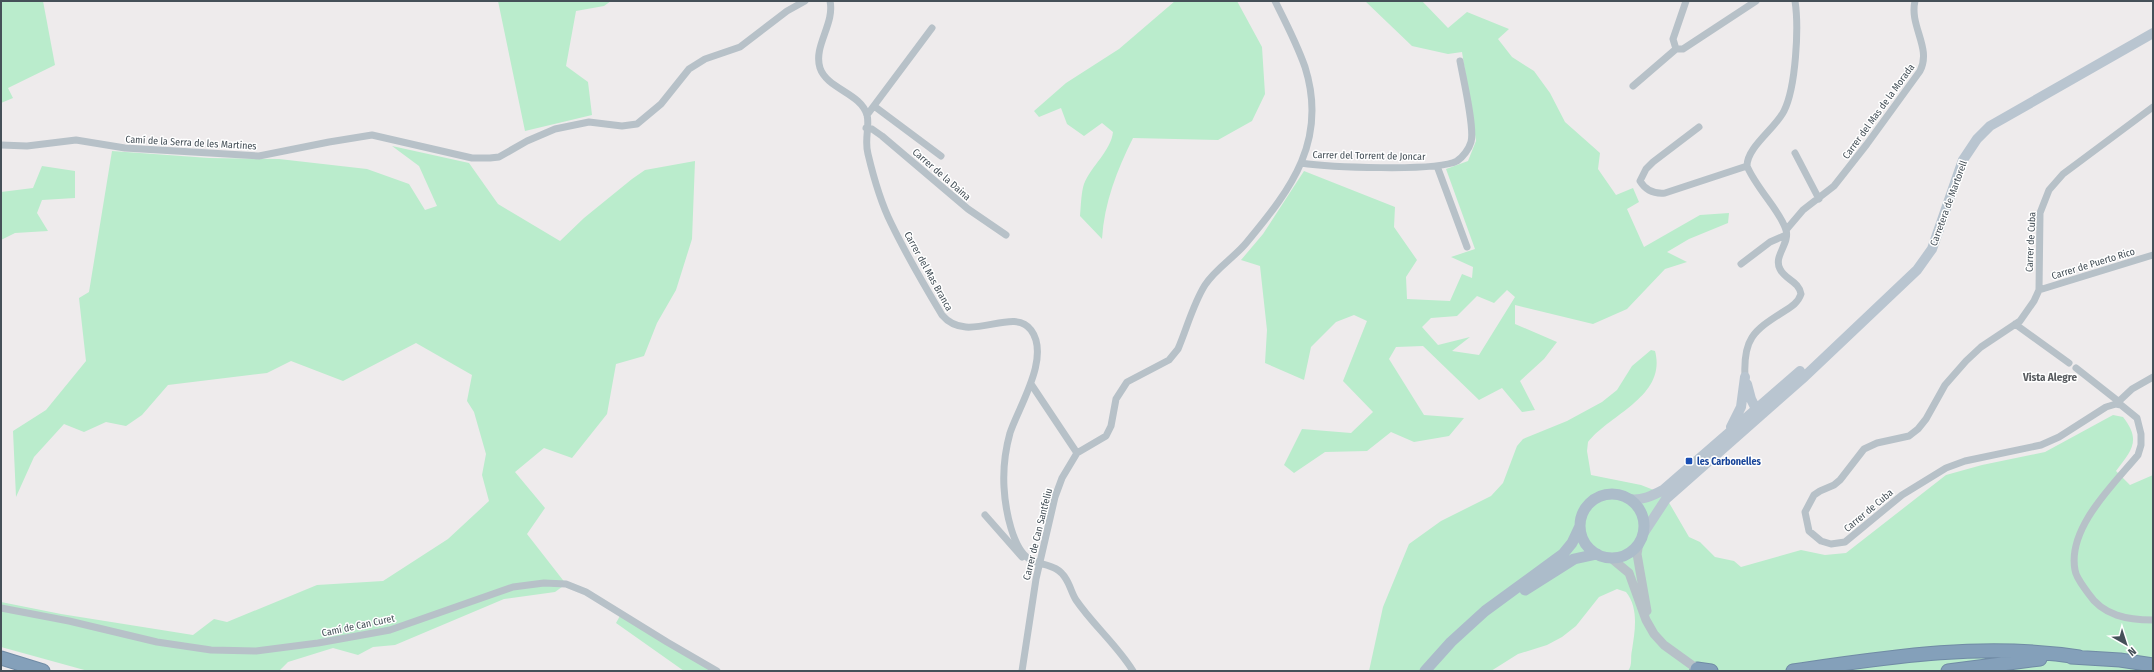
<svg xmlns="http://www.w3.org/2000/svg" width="2154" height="672" font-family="'Fira Sans Condensed',sans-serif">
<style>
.green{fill:#baeccc;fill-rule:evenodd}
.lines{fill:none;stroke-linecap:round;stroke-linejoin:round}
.motorway-casing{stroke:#708ba5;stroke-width:15}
.minor{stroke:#b7c1c8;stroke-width:7}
.tertiary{stroke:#b7c1c8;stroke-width:9}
.secondary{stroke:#b9c5d0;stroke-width:10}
.primary{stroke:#acbcca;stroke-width:11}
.motorway{stroke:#84a0ba;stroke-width:13}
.transit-dot{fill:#1a4fb4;stroke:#fff;stroke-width:1.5}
.labels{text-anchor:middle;stroke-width:3;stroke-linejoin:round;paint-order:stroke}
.street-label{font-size:10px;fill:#455058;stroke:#fff}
.transit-label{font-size:10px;font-weight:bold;fill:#164399;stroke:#fff;text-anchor:start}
.neighbourhood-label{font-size:11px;font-weight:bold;fill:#595c60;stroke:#fff}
</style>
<rect width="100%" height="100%" fill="#eeebec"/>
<!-- green -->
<path class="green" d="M1 1H43L55 65 8 88 13 98 1 103Z
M498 1H611L604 6 576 11 566 66 588 82 592 115 525 131Z
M1175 1H1237L1262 47 1265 94 1252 121 1218 140 1133 138C1117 170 1104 203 1102 239L1080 216C1081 206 1081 193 1084 184 1091 166 1111 151 1113 132L1102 123 1084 136 1067 124 1061 108 1039 117 1034 111 1066 83 1119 49Z
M1365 1H1422L1448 28 1467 12 1509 29 1498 39 1512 57 1534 71 1550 93 1565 122 1600 153 1598 169 1616 195 1633 188 1639 202 1627 209 1644 247 1700 215 1729 213 1728 223 1689 239 1667 252 1687 262 1665 269 1627 309 1593 324 1515 305V324L1557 342 1544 359 1520 381 1535 410 1522 412 1502 388 1479 400 1423 346 1396 347 1389 359 1424 415 1464 418 1449 436 1414 442 1391 432 1367 451 1325 452 1294 473 1284 465 1302 429 1351 433 1373 412 1343 381 1367 321 1354 315 1336 322 1311 347 1304 380 1265 363 1267 330 1260 266 1241 260 1263 234 1304 171 1395 207 1394 227 1417 260 1406 277 1407 299 1450 301 1462 274 1472 278 1473 267 1451 257 1475 249 1446 169 1468 161 1476 141 1462 52 1448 54 1412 46ZM1507 290 1515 297 1479 355 1452 351 1470 337 1438 345 1422 327 1431 318 1457 316 1477 296 1494 303Z
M392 146 469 163 498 204 560 241 584 218 632 179 645 170 695 161 692 239 676 290 657 323 644 356 616 364 607 414 572 458 544 448 515 472 545 508 527 534 566 584 555 592 504 599 395 645 373 647 358 655 333 648 288 662 279 671H88L1 647V602L61 614 193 635 214 619 227 622 317 585 383 581 448 539 489 501 482 475 486 454 474 412 467 401 472 375 416 343 343 381 291 361 267 373 168 385 142 415 126 426 106 422 84 432 64 424 34 457 16 497 13 431 46 410 86 361 79 298 89 292 112 151 209 158 279 159 367 169 409 184 425 210 437 206 419 166Z
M42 166 75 171V198L42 200 37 213 48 231 15 233 1 240V192L33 188Z
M1651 350 1655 351C1667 396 1610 414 1588 442L1587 451 1591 475 1641 485 1664 494 1689 537 1700 542 1715 557 1734 561 1741 567 1801 550 1825 555 1846 553 1946 475 1982 465 2045 452 2113 415 2123 417C2142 441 2131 451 2116 471L2130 485 2153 475V671H1628C1633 664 1630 658 1632 650 1635 631 1639 608 1626 592L1617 589 1599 597 1576 626 1562 637 1547 645 1518 654 1491 671H1369L1383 607 1409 544 1441 521 1491 496 1503 483 1517 446 1523 439 1567 421 1602 402 1617 390 1632 366Z
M621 614 717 671H684L616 623Z"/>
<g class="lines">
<defs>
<path id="motorway" d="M2071 657 2120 660 2153 665
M1 658 43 671
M1697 669 1711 671
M1793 671C1888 657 1983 642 2079 657
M1948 671 2040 659"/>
</defs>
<!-- motorway casing -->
<use href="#motorway" class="motorway-casing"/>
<!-- minor -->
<path class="minor" d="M830 1C835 24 813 46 820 68 827 89 861 93 867 115 870 126 864 140 868 154 873 175 881 203 891 223 906 254 924 285 942 315 968 346 1013 305 1031 330 1051 357 1019 406 1010 433 1005 451 1003 469 1004 487 1005 506 1012 553 1033 561 1046 566 1058 565 1066 579 1070 585 1072 594 1076 600 1093 625 1117 645 1133 671
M1676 49 1673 39 1686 1
M1633 86 1676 49H1683L1756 1
M874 106 941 156
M2153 107 2063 174 2049 190 2040 213 2039 290 2034 301 2020 321 1981 347 1966 361 1945 385 1926 419 1918 429 1909 436 1877 443 1864 449 1840 480 1834 485 1820 491 1814 495 1805 512 1809 531 1821 541 1831 544 1845 542 1902 495 1946 468 1965 461 2041 445 2059 437 2106 407 2116 404 2121 405 2137 418 2141 434V445L2138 455C2114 484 2067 528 2075 570 2076 578 2084 587 2088 593 2103 616 2128 620 2153 620
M867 115 932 28
M1699 127 1653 162 1646 169 1640 181C1646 191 1654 194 1665 193L1747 166
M866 128 872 129 882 136 968 209 1006 235
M1 145 27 146 76 140 125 148 259 156 329 142 372 135 472 158H490L499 157 527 141 555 129 589 122 622 126 637 124 661 104 689 69 705 59 740 47 787 11 805 1
M1795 153 1819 199
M1301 163C1327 167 1437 172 1457 161 1463 157 1469 149 1471 142 1475 128 1463 78 1460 61
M1437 166 1467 247
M1786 230 1803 210 1834 186 1867 144 1920 71C1932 48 1909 26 1915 1
M1741 264 1770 242 1786 235
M2039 290 2153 255
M2015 324 2069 363
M2076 368 2118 401
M1745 377C1743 339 1753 331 1783 312 1791 307 1798 303 1801 294 1799 281 1785 280 1780 269 1773 256 1790 244 1786 230 1781 212 1756 188 1747 166 1747 147 1775 129 1784 111 1796 87 1799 27 1795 1
M1031 384 1077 453
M2116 404 2132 389 2153 377
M985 515 1022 557
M1 608 69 621 157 642 211 650 256 651 318 643 390 630 513 587 544 583 566 584 586 592 667 642 717 671
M1022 671 1036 579 1055 497 1062 478 1077 453 1106 436 1111 426 1116 399 1127 382 1169 360 1178 349C1187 328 1193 304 1205 285 1216 268 1234 258 1247 242 1292 188 1328 140 1305 67 1297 44 1286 23 1275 1"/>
<!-- tertiary -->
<path class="tertiary" d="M1639 543 1637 554 1647 611
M1611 558 1629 573 1646 620 1654 634 1664 645 1700 671"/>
<!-- secondary -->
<path class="secondary" d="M1747 384 1751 399 1756 409 1755 416
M1731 427 1741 407 1745 377
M1629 499C1641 501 1652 496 1663 490L1800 371
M1643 534 1666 499 1802 379 1917 270 1932 249 1963 160 1977 139 1990 126 2153 33"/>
<!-- primary -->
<path class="primary" d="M1580 526a32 32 0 1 1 64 0a32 32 0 1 1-64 0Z
M1525 590 1574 559 1597 554
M1425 671 1451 642 1485 611 1563 554 1572 543 1580 526"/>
<!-- motorway -->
<use href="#motorway" class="motorway"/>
</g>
<!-- markers -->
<rect class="transit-dot" x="1685" y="457" width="8" height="8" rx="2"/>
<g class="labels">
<!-- street labels -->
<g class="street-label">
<text transform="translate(1878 111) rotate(-54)" y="4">Carrer del Mas de la Morada</text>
<text transform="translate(191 142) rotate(3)" y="4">Camí de la Serra de les Martines</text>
<text transform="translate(1369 155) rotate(1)" y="4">Carrer del Torrent de Joncar</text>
<text transform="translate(942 174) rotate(41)" y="4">Carrer de la Daina</text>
<text transform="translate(1948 203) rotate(-70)" y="4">Carretera de Martorell</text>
<text transform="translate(2030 242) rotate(-87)" y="4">Carrer de Cuba</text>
<text transform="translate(2093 263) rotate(-17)" y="4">Carrer de Puerto Rico</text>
<text transform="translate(929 271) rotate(61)" y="4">Carrer del Mas Branca</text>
<text transform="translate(1868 510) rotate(-40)" y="4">Carrer de Cuba</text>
<text transform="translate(1037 534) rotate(-76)" y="4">Carrer de Can Santfeliu</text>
<text transform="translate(358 625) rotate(-12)" y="4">Camí de Can Curet</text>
</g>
<!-- transit labels -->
<g class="transit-label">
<text x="1697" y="465">les Carbonelles</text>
</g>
<!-- neighbourhood labels -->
<g class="neighbourhood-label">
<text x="2050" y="381">Vista Alegre</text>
</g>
</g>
<!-- border -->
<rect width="2154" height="672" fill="none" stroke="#455058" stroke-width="4"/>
<!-- north arrow -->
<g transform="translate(2126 644) rotate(141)" stroke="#ffffff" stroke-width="3" paint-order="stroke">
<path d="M0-3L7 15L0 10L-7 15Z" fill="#455058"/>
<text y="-6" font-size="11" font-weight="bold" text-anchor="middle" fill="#455058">N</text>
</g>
</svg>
